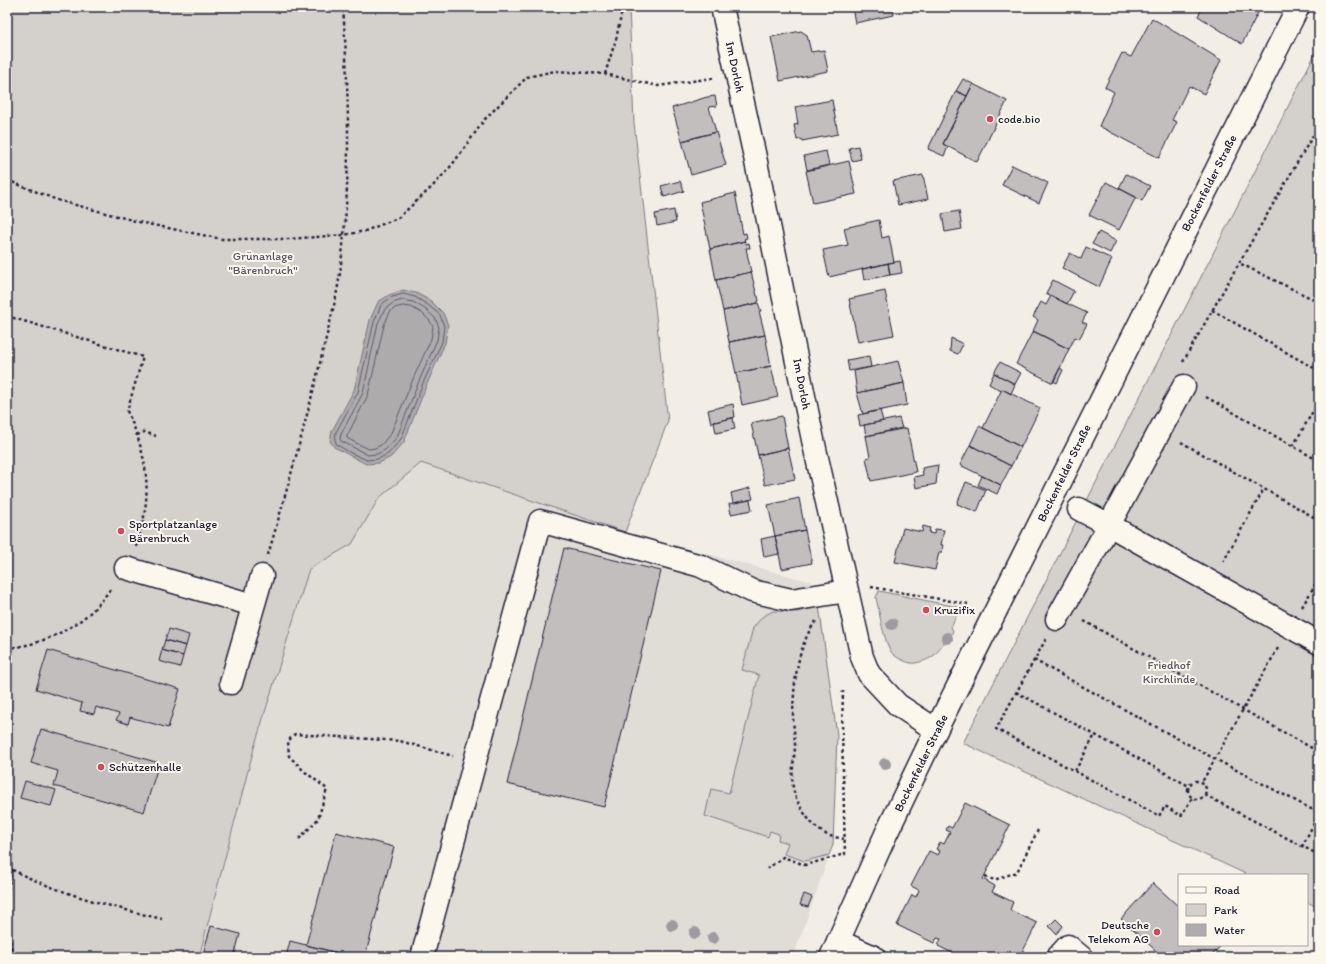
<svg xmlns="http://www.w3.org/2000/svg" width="1326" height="964" font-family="Itim,sans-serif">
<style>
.built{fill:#e0dcd6}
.green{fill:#d4d1cc;stroke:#7b7a84}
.water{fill:#aeabad;stroke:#76747f}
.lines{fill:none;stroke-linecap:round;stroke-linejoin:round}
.shore{stroke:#5a5969;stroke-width:1}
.building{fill:#c2bebe;stroke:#22223b}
.minor-casing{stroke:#22223b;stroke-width:25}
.major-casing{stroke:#22223b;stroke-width:25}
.path{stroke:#22223b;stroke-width:2.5;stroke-dasharray:3 3;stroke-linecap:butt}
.minor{stroke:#fbf7ec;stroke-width:22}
.major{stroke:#fbf7ec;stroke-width:22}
.tree{fill:#9d9b9f}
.poi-dot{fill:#d1495b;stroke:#fbf7ec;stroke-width:1.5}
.labels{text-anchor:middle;stroke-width:4;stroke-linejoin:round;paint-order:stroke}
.street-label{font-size:12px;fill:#22223b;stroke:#fbf7ec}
.poi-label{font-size:12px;fill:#22223b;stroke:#fbf7ec;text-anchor:start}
.park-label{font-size:12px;fill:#575766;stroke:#fbf7ec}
</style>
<rect width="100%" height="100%" fill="#f2eee5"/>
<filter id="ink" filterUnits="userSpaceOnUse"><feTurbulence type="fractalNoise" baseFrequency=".025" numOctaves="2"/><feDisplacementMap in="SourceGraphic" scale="8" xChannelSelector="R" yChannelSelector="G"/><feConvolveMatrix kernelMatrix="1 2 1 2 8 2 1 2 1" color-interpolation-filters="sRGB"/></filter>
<g filter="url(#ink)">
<!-- built -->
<path class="built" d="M421 463 625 532 812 582 821 612 837 735 833 845 793 957H200L254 748 309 569 352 544 379 498Z"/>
<!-- green -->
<path class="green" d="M7 7H629L634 123 668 421 625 532 421 463 379 498 352 544 309 569 254 748 199 957H7Z
M1319 46V908L1307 902V875H1248L963 743Z
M879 591 958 607 959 610 951 627 953 631 948 641 943 643C938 653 932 659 920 662 918 662 914 664 911 663 906 662 896 658 892 653 884 643 879 611 876 597Z
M819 606 837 735 833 845 829 855 805 861 784 854 788 843 778 840 779 834 770 831 768 837 705 816 711 789 729 793 759 675 742 670 753 628 762 617 773 611 797 612Z"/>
<!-- water -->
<path class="water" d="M403 290 416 293 431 301 443 313 448 325 445 343 427 384 404 442 391 457 379 463 366 464 334 447 330 441 332 431 354 390 370 320 378 302 389 295Z"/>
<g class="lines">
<!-- shore -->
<path class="shore" d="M403 294 415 297 428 305 440 315 444 326 442 342 423 383 401 439 388 454 378 459 367 460 351 453 337 445 335 440 336 432 358 392 374 322 381 305 390 298Z
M403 300 413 302 425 309 435 318 439 327 437 340 419 381 397 437 385 450 377 454 368 455 341 441 340 439 341 434 363 393 378 323 385 309 393 303Z
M403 306 411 307 422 313 430 321 433 327 431 339 413 379 391 433 381 445 375 448 369 449 356 443 347 438V436L368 395 384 325 390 312 395 308Z"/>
</g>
<!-- building -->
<path class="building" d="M852 7H893L894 15 855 23Z
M1203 7H1261L1242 44 1198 16Z
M1152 18 1221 60 1204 94 1189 86 1172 120 1177 122 1159 158 1099 126 1114 92 1105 87 1122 53 1131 57Z
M801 31 807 35 811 52 824 50 828 71 780 81 771 37Z
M963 79 973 84 967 96 956 91Z
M973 84 1007 101 977 162 943 144Z
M956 91 967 96 943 144 948 147 944 156 928 149Z
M715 96 717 106 709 107 716 132 682 141 672 108 707 97Z
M832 100 838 134 802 141 801 139 797 140 794 125 798 124 795 107Z
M716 132 726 165 691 175 682 141Z
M858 146 861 159 852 161 849 148Z
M826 151 829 165 807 170 804 156Z
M849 161 856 194 813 203 806 171Z
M1012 165 1048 183 1039 203 1002 185Z
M1126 174 1150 186 1142 201 1119 188Z
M923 175 928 199 898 205 893 181Z
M680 181 684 191 664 197 661 186Z
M1106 182 1136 197 1119 230 1089 215Z
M735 193 743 234 746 233 747 238 744 239 745 241 710 249 700 202Z
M674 210 676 222 657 226 655 214Z
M959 211 962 229 945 232 942 214Z
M879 220 882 238 889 236 894 262 829 277 823 250 848 245 844 228Z
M1099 232 1116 241 1110 253 1092 244Z
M745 241 746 244 749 243 750 248H746L751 272 716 280 710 249Z
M1086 247 1112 259 1099 287 1062 268 1070 253 1081 259Z
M900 261 902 273 890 275 888 263Z
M888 263 890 275 864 280 862 269Z
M751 272 757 296H758L759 301H758V303L723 311 716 280Z
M1053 280 1074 291 1067 304 1046 293Z
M885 291 894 335 858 342 849 299Z
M1051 296 1087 313 1082 322 1087 324 1079 339 1075 337 1069 349 1033 331 1038 320 1033 317 1041 302 1046 305Z
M758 303 761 311H759L765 335 729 342 723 311Z
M1033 331 1069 349 1053 383 1016 364Z
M765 335 771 366 736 373 729 342Z
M951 338 963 344 958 354 950 351Z
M869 356 871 367 849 371 847 360Z
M898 361 904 383 857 393 854 371Z
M1000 362 1021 373 1015 384 994 373Z
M771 366 778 397 742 405 736 373Z
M1060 368 1063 370 1057 383 1053 381Z
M994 373 1015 384 1011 394 1002 389 1001 391 989 384Z
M904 383 907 405 863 414 857 393Z
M1002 389 1040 408 1021 447 983 428Z
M733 404 735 417 711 423 708 410Z
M880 410 883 421 860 426 858 415Z
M782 416 788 448 758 455 751 423Z
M733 418 735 429 716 433 714 422Z
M899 418 902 428 866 436 864 425Z
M979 426 1021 447 1011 466 970 445Z
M907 428 916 472 871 481 866 458 870 457 866 436Z
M970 445 1011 466 1001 485 960 465Z
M788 448 795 479 765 485 758 455Z
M938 465 936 484 916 488 914 477 923 475 922 468Z
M982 476 1001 485 997 494 978 485Z
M966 482 986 490 977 512 957 504Z
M750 488 753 499 733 503 731 493Z
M799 498 805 530 775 536 768 505Z
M750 500 752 510 731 514 729 504Z
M923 526 930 528 929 533 934 534 935 529 944 530 941 545H943L942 552H939L935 570 895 562 903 528 922 532Z
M805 530 812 563 782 569 775 536Z
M775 536 779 554 764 557 761 539Z
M564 548 661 571 604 807 507 784Z
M169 629 189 635 186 646 165 640Z
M165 640 186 646 183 656 162 650Z
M48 650 180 689 168 728 130 717 128 724 116 720 119 714 96 707 94 714 80 711 82 703 36 689Z
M162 650 183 656 180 667 159 661Z
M41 729 159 763 144 812 54 786 58 771 31 763Z
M25 781 56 790 51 806 20 798Z
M965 803 1010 825 983 879 995 886 992 892 1013 902 1010 910 1037 923 1020 957H983L984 955 978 952 976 957H961L938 946 941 939 937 938 934 943 897 925 912 895 916 897 919 890 911 886 929 851 938 855 940 851 936 849 940 842 944 844 950 832 946 830 948 826 952 828Z
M336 832 394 847 365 957H354L306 945Z
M1153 883 1179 907V945H1221L1211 957H1163L1121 919Z
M804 894 812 897 808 907 800 905Z
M1056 919 1063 926 1056 934 1049 926Z
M211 926 240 934 234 957H202Z
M290 941 354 957H286Z"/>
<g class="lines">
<defs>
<path id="minor" d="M722 7 755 157 813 440 862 657 869 674 898 705 936 730
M1184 386 1109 525 1319 643
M126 568 253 605
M1057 619 1109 525 1079 509
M231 683 262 576
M838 941 874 957
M422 957 540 521 701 566 752 591 791 600 847 591
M1058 957 1068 946 1081 957"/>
<path id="major" d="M831 957 886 834 936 730 1298 7"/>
</defs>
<!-- minor casing -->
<use href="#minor" class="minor-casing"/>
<!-- major casing -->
<use href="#major" class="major-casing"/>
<!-- path -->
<path class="path" d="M605 74 616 39 623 7
M1319 125 1239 263 1319 302
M7 180 57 200 143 223 222 239H288L344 235 365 231 398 218 432 187 452 165 485 119 527 77 555 71 605 74 658 86 713 78
M1212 310 1319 371
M7 316 143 357 127 411C149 458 153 497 136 547
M1183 362 1239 263
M1206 397 1319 461
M137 435 144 432 156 436
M1181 442 1319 520
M1293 446 1319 401
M268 555C287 490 305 425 321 359 328 328 338 296 341 264 351 179 349 92 343 7
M1223 562 1264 489
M871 587 968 604
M1302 607 1319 578
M816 621C797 646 794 682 793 714 793 725 795 736 795 747 794 764 789 782 796 798 803 813 814 830 830 836 834 837 840 838 844 839
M1084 621 1319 752
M1046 639 996 729 1159 816 1165 806 1181 816 1192 798
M7 648C38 646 71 631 94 609 101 602 106 595 112 587
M1278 648 1215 759 1319 813
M1034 660 1215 759 1202 782
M1016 692 1189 786
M1075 771 1095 735
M1188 790a9 9 0 1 1 18 0a9 9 0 1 1-18 0Z
M1205 795 1319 855
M299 839 318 819 327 789 304 771 289 756 288 741 295 734 400 741 453 756
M1302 847 1319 813
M7 867C56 893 109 906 162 919
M12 869C5 897 7 929 13 957
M767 869 783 857 805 865 845 854 842 730 843 691
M985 876 994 880 1017 872 1039 828"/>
<!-- minor -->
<use href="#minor" class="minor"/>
<!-- major -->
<use href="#major" class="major"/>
</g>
<!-- trees -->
<g class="tree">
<circle cx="892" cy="624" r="6"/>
<circle cx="947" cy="638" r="6"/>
<circle cx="885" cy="764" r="6"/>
<circle cx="672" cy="925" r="6"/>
<circle cx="695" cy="933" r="6"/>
<circle cx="713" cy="938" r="6"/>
</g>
</g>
<!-- markers -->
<g class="poi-dot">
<circle cx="990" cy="119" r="4"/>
<circle cx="121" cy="531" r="4"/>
<circle cx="926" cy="610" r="4"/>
<circle cx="101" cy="767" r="4"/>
<circle cx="1157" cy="932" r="4"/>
</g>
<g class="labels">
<!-- street labels -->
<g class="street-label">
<text transform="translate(735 67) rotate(78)" y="4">Im Dorloh</text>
<text transform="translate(1209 183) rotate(-63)" y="4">Bockenfelder Straße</text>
<text transform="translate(802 384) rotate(79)" y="4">Im Dorloh</text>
<text transform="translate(1064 473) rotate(-64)" y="4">Bockenfelder Straße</text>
<text transform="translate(921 763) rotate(-64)" y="4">Bockenfelder Straße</text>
</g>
<!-- poi labels -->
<g class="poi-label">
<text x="998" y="123">code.bio</text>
<text x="129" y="528">Sportplatzanlage<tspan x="129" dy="14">Bärenbruch</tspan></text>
<text x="934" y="614">Kruzifix</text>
<text x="109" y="771">Schützenhalle</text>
<text x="1149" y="929" text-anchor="end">Deutsche<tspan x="1149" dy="14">Telekom AG</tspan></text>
</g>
<!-- park labels -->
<g class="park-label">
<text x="263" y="260">Grünanlage<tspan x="263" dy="14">"Bärenbruch"</tspan></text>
<text x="1169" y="669">Friedhof<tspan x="1169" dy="14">Kirchlinde</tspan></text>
</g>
</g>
<!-- margin -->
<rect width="1326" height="964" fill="none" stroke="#fbf7ec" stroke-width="24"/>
<rect x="12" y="12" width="1302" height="940" fill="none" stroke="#22223b" stroke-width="1.5" filter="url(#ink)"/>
<!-- legend -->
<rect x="1178" y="874" width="130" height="72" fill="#fbf7ec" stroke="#a4a2a5"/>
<rect x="1186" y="887" width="20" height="6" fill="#fbf7ec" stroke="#a4a2a5"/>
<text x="1214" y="894" font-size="12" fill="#22223b">Road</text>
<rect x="1186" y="904" width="20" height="12" fill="#d4d1cc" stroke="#a4a2a5"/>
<text x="1214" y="914" font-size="12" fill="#22223b">Park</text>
<rect x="1186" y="924" width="20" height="12" fill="#aeabad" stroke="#a4a2a5"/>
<text x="1214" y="934" font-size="12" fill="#22223b">Water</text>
</svg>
